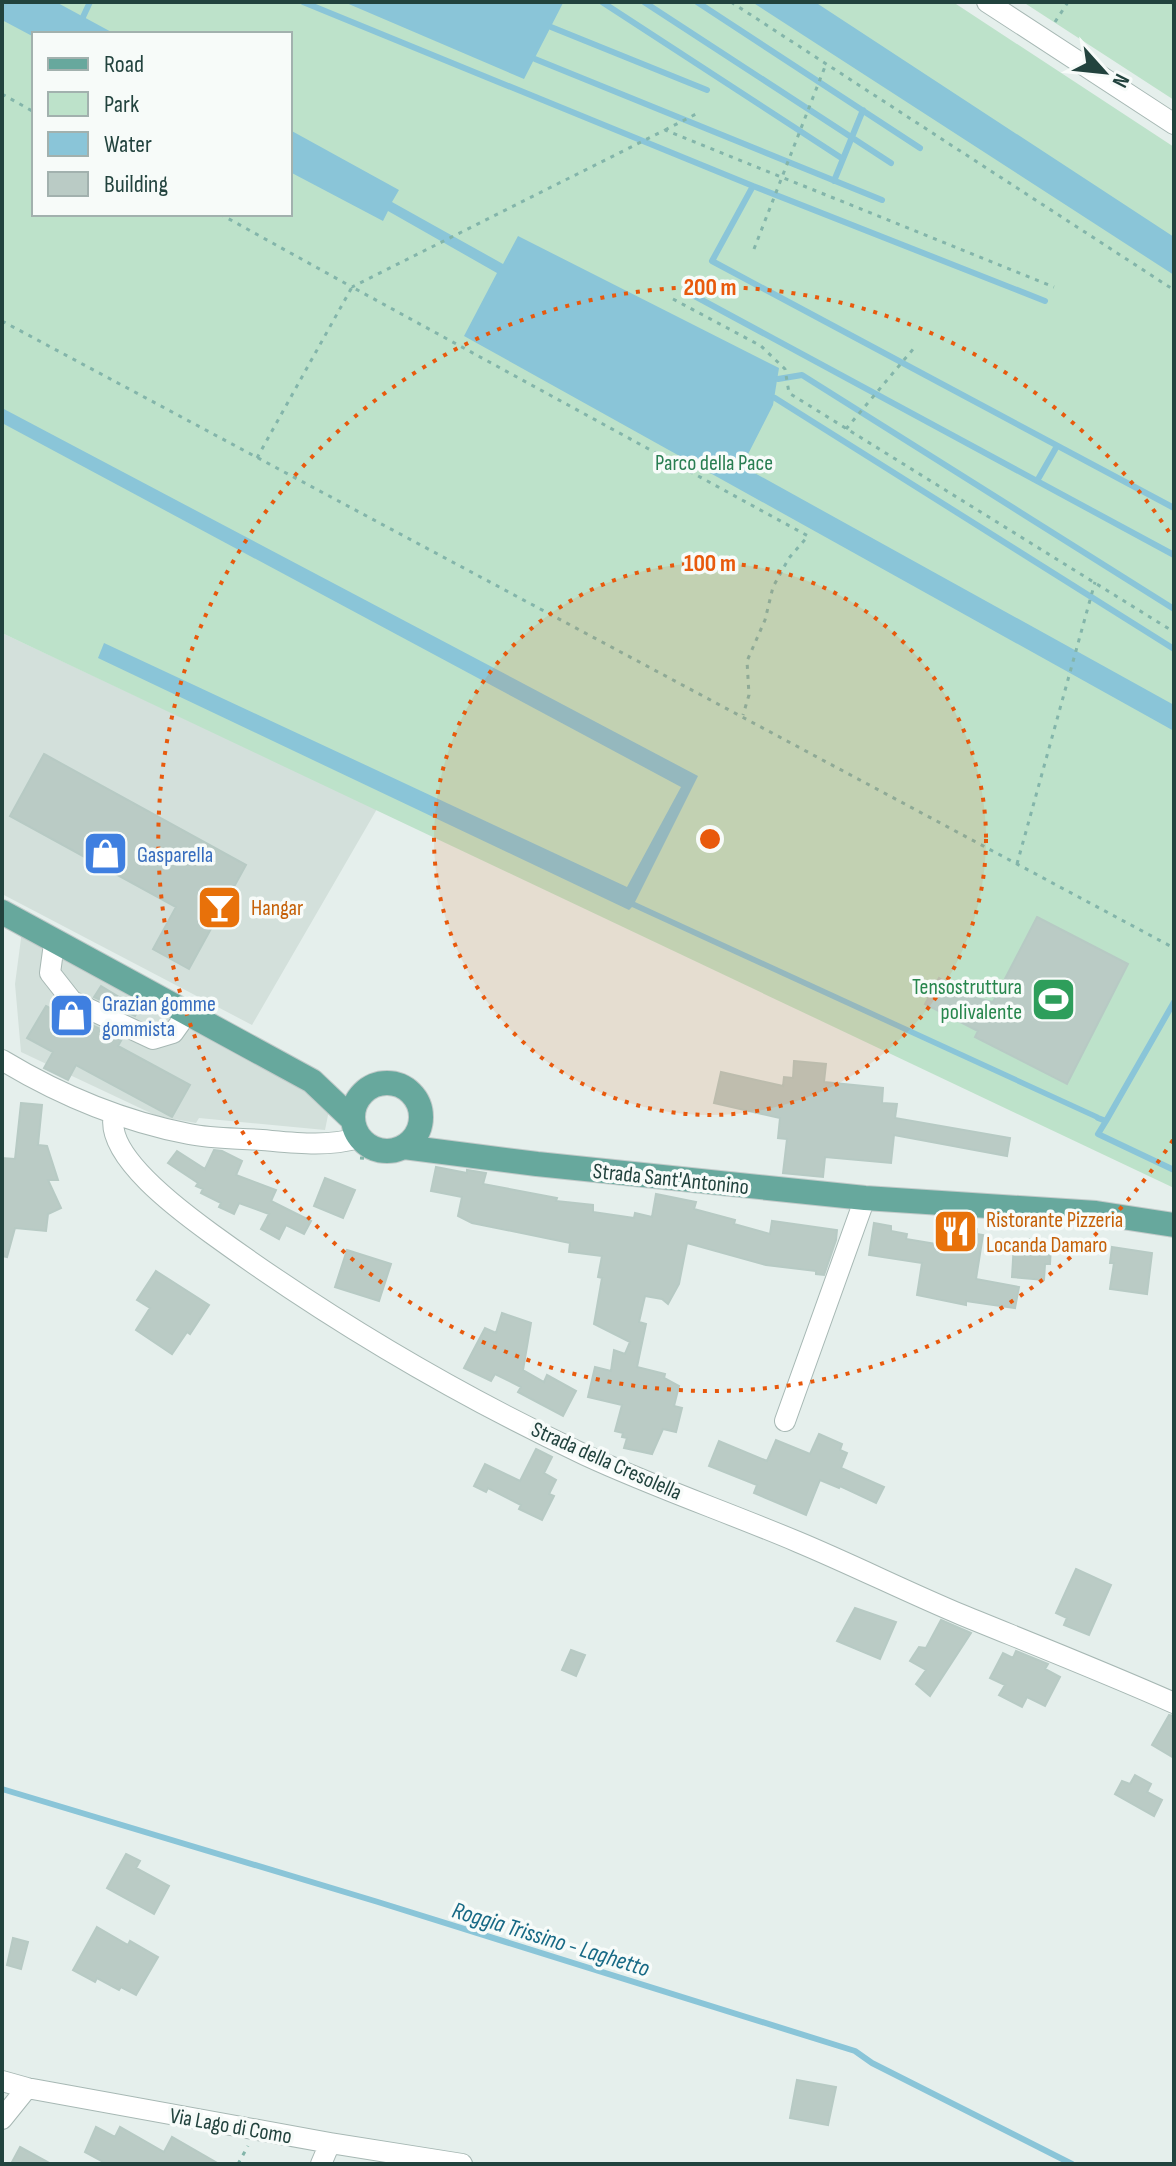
<svg xmlns="http://www.w3.org/2000/svg" width="1176" height="2166" font-family="'Sofia Sans Condensed',sans-serif">
<style>
.built{fill:#d3e0db}
.green{fill:#bde2ca;fill-rule:evenodd}
.water{fill:#8ac5d8}
.lines{fill:none;stroke-linecap:round;stroke-linejoin:round}
.stream{stroke:#8ac5d8;stroke-width:6}
.building{fill:#bacbc5;stroke:#b7cac4;stroke-width:2}
.minor-casing{stroke:#a7b8b4;stroke-width:22}
.major-casing{stroke:#c1cac9;stroke-width:26}
.path{stroke:#83b5aa;stroke-width:3;stroke-dasharray:4 6;stroke-linecap:butt}
.minor{stroke:#fff;stroke-width:20}
.major{stroke:#67a89d;stroke-width:24}
.ring{fill:none;stroke:#e8590c;stroke-width:4;stroke-dasharray:4 8}
.labels{text-anchor:middle;stroke-width:7;stroke-linejoin:round;paint-order:stroke}
.park-label{font-size:22px;fill:#297e52;stroke:#f7fbf9}
.shop-label{font-size:22px;fill:#366cbe;stroke:#f7fbf9;text-anchor:start}
.food-label{font-size:22px;fill:#c56008;stroke:#f7fbf9;text-anchor:start}
.leisure-label{font-size:22px;fill:#27864d;stroke:#f7fbf9;text-anchor:end}
.street-label{font-size:22px;fill:#22433e;stroke:#f7fbf9}
.water-label{font-size:24px;font-style:italic;fill:#176985;stroke:#f7fbf9}
.centre{fill:#e8590c;stroke:#f7fbf9;stroke-width:4}
.ring-label{font-size:24px;text-anchor:middle;font-weight:bold;fill:#e8590c;stroke:#f7fbf9;stroke-width:7;stroke-linejoin:round;paint-order:stroke}
</style>
<rect width="100%" height="100%" fill="#e5efec"/>
<!-- built -->
<path class="built" d="M2 633 377 809 252 1025 2 894Z
M22 931 331 1100 325 1130 199 1118 196 1123 157 1116 21 1052 15 984Z"/>
<!-- green -->
<path class="green" d="M2 2H953L1174 147V1188L2 633ZM34 34H290V214H34Z
M1023 2H1174V100Z"/>
<!-- water -->
<path class="water" d="M2 2H56L115 34H34V37L2 20Z
M344 2H562L563 3 524 79Z
M752 2H815L1174 237V275Z
M290 130 399 190 392 202 503 264 518 236 779 368 773 405 742 466 1174 705V731L464 336 497 273 388 211 383 221 290 172Z
M2 408 698 776 635 902 1099 1115 1097 1120 632 907 629 910 98 658 104 643 627 887 681 787 2 423Z"/>
<g class="lines">
<!-- stream -->
<path class="stream" d="M303 2 753 186 712 261 1174 508
M602 2 843 159
M644 2 891 163
M697 2 920 148
M83 17 90 2
M551 27 707 90
M535 59 882 200
M834 181 863 110
M753 186 1045 301
M689 293 1174 555
M778 379 802 375 1174 609
M775 398 1174 649
M1037 481 1057 446
M1098 1118 1106 1121 1098 1134 1174 1170
M1106 1121 1174 1002
M2 1789 378 1902 855 2051 872 2063 1072 2164"/>
</g>
<!-- building -->
<path class="building" d="M44 754 246 865 189 969 153 949 176 907 10 816Z
M1037 917 1128 964 1067 1084 975 1037 978 1031 925 1004 939 978 963 995 993 1002Z
M101 986 139 1009 135 1016 94 997Z
M46 1006 79 1024 81 1020 122 1039 118 1046 190 1085 172 1117 76 1065 68 1080 44 1068 53 1052 27 1038Z
M794 1061 826 1064 824 1082 883 1088 882 1103 897 1104 895 1118 1010 1138 1007 1156 894 1135 891 1163 825 1157 823 1177 783 1173 787 1139 778 1138 780 1118 714 1103 721 1072 783 1086 784 1077 793 1078Z
M21 1103 42 1105 38 1145 47 1146 58 1180H48L61 1208 48 1214 46 1231 15 1228 7 1257 2 1256V1158L15 1159Z
M214 1150 222 1151 242 1161 236 1175 276 1190 271 1201 311 1221 304 1234 286 1225 279 1239 261 1229 269 1214 239 1203 234 1214 219 1207 221 1203 201 1193 203 1189 196 1186 198 1183 168 1163 177 1151 205 1169Z
M436 1167 467 1173V1170L486 1173 483 1184 557 1198 556 1201 593 1205V1212L634 1218 635 1213 652 1217 656 1194 696 1202 694 1209 735 1220 734 1224 770 1234 772 1221 837 1230 836 1240 824 1275 816 1274V1271L766 1265 687 1243 679 1284 668 1304 662 1299 645 1296 639 1322 646 1324 637 1367 665 1374 664 1378 679 1386 674 1406 682 1408 676 1432 663 1429 652 1454 624 1448 627 1438 622 1437 623 1433 615 1431 622 1405 588 1397 595 1367 611 1371 614 1350 625 1354 630 1342 594 1324 602 1278 598 1277 602 1256 569 1252 570 1243 472 1223 458 1216 462 1197 431 1191Z
M325 1178 355 1190 343 1218 314 1206Z
M874 1223 891 1226V1231L907 1234 906 1239 942 1245 946 1224 977 1229V1234L983 1235 976 1279 1019 1287 1015 1308 966 1301V1305L917 1295 922 1263 869 1255Z
M1028 1239 1042 1240V1245L1051 1246 1050 1264H1045L1044 1280 1012 1277 1014 1243 1027 1244Z
M1112 1247 1152 1253 1147 1294 1110 1289 1114 1263H1110Z
M347 1250 391 1264 379 1301 335 1287Z
M156 1271 209 1305 190 1334 187 1332 172 1354 136 1330 150 1308 137 1300Z
M502 1313 531 1323 523 1370 544 1382 547 1375 576 1391 563 1416 518 1392 521 1387 495 1374 491 1381 464 1368 485 1328 496 1333Z
M819 1434 842 1444 840 1450 847 1453 841 1468 884 1487 876 1503 840 1486 839 1488 820 1480 806 1515 754 1493 757 1485 709 1466 719 1441 767 1461 776 1440 810 1454Z
M536 1449 552 1457 544 1473 556 1480 549 1494 554 1496 542 1520 519 1509 521 1505 488 1488 486 1492 474 1486 485 1464 520 1481Z
M1076 1569 1111 1585 1089 1635 1064 1625 1067 1618 1056 1613Z
M855 1608 896 1622 880 1659 837 1641Z
M941 1620 971 1633 930 1696 916 1684 926 1670 910 1661 919 1647 926 1648Z
M571 1650 585 1655 576 1676 562 1670Z
M1016 1651 1048 1664 1045 1669 1060 1677 1045 1706 1027 1697 1022 1707 999 1695 1005 1685 990 1678 1003 1653 1013 1658Z
M1169 1715 1174 1716V1758L1152 1745Z
M1135 1775 1151 1784 1147 1792 1162 1800 1154 1816 1115 1794 1122 1781 1130 1784Z
M126 1854 140 1861 136 1868 169 1886 154 1914 107 1888Z
M97 1927 128 1945 130 1941 158 1957 136 1995 121 1987 119 1990 97 1978 95 1982 73 1970Z
M13 1938 28 1942 21 1969 7 1965Z
M797 2080 836 2087 828 2125 790 2118Z
M96 2127 115 2137 120 2127 164 2152 172 2137 219 2164H107L85 2152Z
M20 2147 51 2164H11Z"/>
<g class="lines">
<defs>
<path id="minor" d="M987 2 1174 124
M59 942 53 951 50 973 72 1001 153 1039 173 1033 188 1012
M2 1060C60 1095 122 1121 189 1134 213 1139 238 1138 262 1140 296 1143 326 1147 359 1138
M114 1115C104 1156 183 1213 212 1234 329 1319 454 1393 585 1455 654 1487 727 1512 798 1542 853 1565 907 1592 962 1615 1033 1644 1104 1672 1174 1703
M785 1421 865 1198
M2 2081 27 2088 330 2143 462 2164
M2 2119 27 2088
M321 2164 330 2143"/>
<path id="major" d="M2 912 312 1081 352 1119
M353 1117a34 34 0 1 1 68 0a34 34 0 1 1-68 0Z
M404 1147 537 1164 865 1198 1096 1213 1174 1225"/>
</defs>
<!-- minor casing -->
<use href="#minor" class="minor-casing"/>
<!-- major casing -->
<use href="#major" class="major-casing"/>
<!-- path -->
<path class="path" d="M731 2 1174 290
M1171 2 1174 4
M1055 22 1068 2
M2 94 34 112
M665 130 700 112
M220 214 352 287 665 130 1054 287
M754 249 826 64
M673 299 761 346 785 369 789 393 1174 632
M2 321 1174 948
M846 429 914 348
M257 458 352 287 808 536 789 558 773 587 765 620 747 661 749 695 743 715
M1017 864 1095 582
M360 1158 389 1160
M238 2164 248 2146"/>
<!-- minor -->
<use href="#minor" class="minor"/>
<!-- major -->
<use href="#major" class="major"/>
</g>
<!-- distance rings -->
<circle cx="710" cy="839" r="276" fill="#e8590c" fill-opacity=".12"/>
<g class="ring">
<circle cx="710" cy="839" r="276"/>
<path d="M1173 1140A552 552 0 1 1 1173 538"/>
</g>
<!-- icons -->
<defs>
<symbol id="shop-square" viewBox="-11 -11 22 22"><rect x="-9" y="-9" width="18" height="18" rx="4" fill="#3f7fe0" stroke="#f7fbf9"/><path d="M-5-2.5h2.3a2.7 3.5 0 0 1 5.4 0H5L5.5 6h-11ZM-1.5-2.5h3a1.5 2.3 0 0 0-3 0Z" fill="#fff"/></symbol>
<symbol id="bar-square" viewBox="-11 -11 22 22"><rect x="-9" y="-9" width="18" height="18" rx="4" fill="#e8710a" stroke="#f7fbf9"/><path d="M-6-5H6L.8 .8V4.5H3.5V6h-7V4.5H-.8V.8Z" fill="#fff"/></symbol>
<symbol id="stadium-square" viewBox="-11 -11 22 22"><rect x="-9" y="-9" width="18" height="18" rx="4" fill="#2e9e5b" stroke="#f7fbf9"/><path d="M0-5a6.5 5 0 1 0 0 10a6.5 5 0 1 0 0-10ZM-3.5-1.8h7v3.6h-7Z" fill="#fff"/></symbol>
<symbol id="restaurant-square" viewBox="-11 -11 22 22"><rect x="-9" y="-9" width="18" height="18" rx="4" fill="#e8710a" stroke="#f7fbf9"/><path d="M-5-6h1v4h1v-4h1v4h1v-4h1v5L-1.5 .5V6h-2V.5L-5-1ZM5-6V6H3V1.5H1.5Q1.5-4 5-6Z" fill="#fff"/></symbol>
</defs>
<g fill-rule="evenodd">
<use href="#shop-square" x="80" y="828" width="51" height="51"/>
<use href="#bar-square" x="194" y="882" width="51" height="51"/>
<use href="#stadium-square" x="1028" y="974" width="51" height="51"/>
<use href="#shop-square" x="46" y="990" width="51" height="51"/>
<use href="#restaurant-square" x="930" y="1206" width="51" height="51"/>
</g>
<g class="labels">
<!-- park labels -->
<g class="park-label">
<text x="714" y="470">Parco della Pace</text>
</g>
<!-- shop labels -->
<g class="shop-label">
<text x="137" y="862">Gasparella</text>
<text x="102" y="1011">Grazian gomme<tspan x="102" dy="25">gommista</tspan></text>
</g>
<!-- food labels -->
<g class="food-label">
<text x="251" y="915">Hangar</text>
<text x="986" y="1227">Ristorante Pizzeria<tspan x="986" dy="25">Locanda Damaro</tspan></text>
</g>
<!-- leisure labels -->
<g class="leisure-label">
<text x="1022" y="994">Tensostruttura<tspan x="1022" dy="25">polivalente</tspan></text>
</g>
<!-- street labels -->
<g class="street-label">
<text transform="translate(671 1178) rotate(6)" y="8">Strada Sant'Antonino</text>
<text transform="translate(607 1460) rotate(24)" y="8">Strada della Cresolella</text>
<text transform="translate(231 2125) rotate(10)" y="8">Via Lago di Como</text>
</g>
<!-- water labels -->
<g class="water-label">
<text transform="translate(551 1939) rotate(17)" y="8">Roggia Trissino - Laghetto</text>
</g>
</g>
<circle cx="710" cy="839" r="12" class="centre"/>
<g class="ring-label">
<text x="710" y="295">200 m</text>
<text x="710" y="571">100 m</text>
</g>
<!-- border -->
<rect width="1176" height="2166" fill="none" stroke="#22433e" stroke-width="8"/>
<!-- legend -->
<rect x="32" y="32" width="260" height="184" fill="#f7fbf9" stroke="#a2b1ae" stroke-width="2"/>
<rect x="48" y="58" width="40" height="12" fill="#67a89d" stroke="#a2b1ae" stroke-width="2"/>
<text x="104" y="72" font-size="24" fill="#22433e">Road</text>
<rect x="48" y="92" width="40" height="24" fill="#bde2ca" stroke="#a2b1ae" stroke-width="2"/>
<text x="104" y="112" font-size="24" fill="#22433e">Park</text>
<rect x="48" y="132" width="40" height="24" fill="#8ac5d8" stroke="#a2b1ae" stroke-width="2"/>
<text x="104" y="152" font-size="24" fill="#22433e">Water</text>
<rect x="48" y="172" width="40" height="24" fill="#bacbc5" stroke="#a2b1ae" stroke-width="2"/>
<text x="104" y="192" font-size="24" fill="#22433e">Building</text>
<!-- north arrow -->
<g transform="translate(1104 72) rotate(117)" stroke="#f7fbf9" stroke-width="6" paint-order="stroke">
<path d="M0-6L14 30L0 20L-14 30Z" fill="#22433e"/>
<text y="-12" font-size="22" font-weight="bold" text-anchor="middle" fill="#22433e">N</text>
</g>
</svg>
